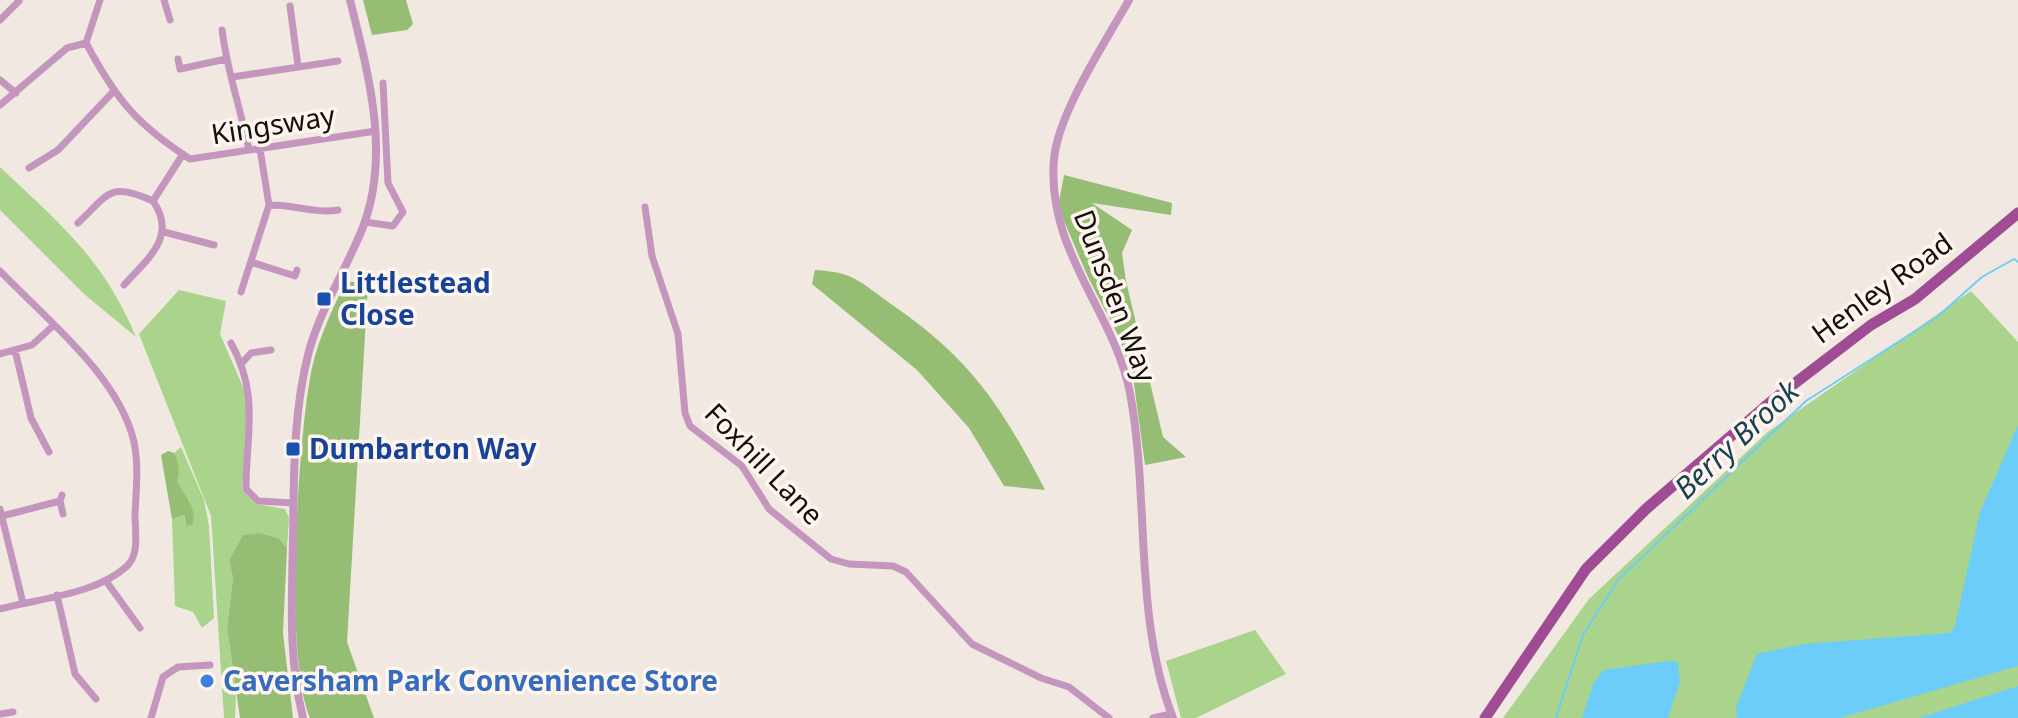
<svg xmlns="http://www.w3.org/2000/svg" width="2018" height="718" font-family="'Noto Sans',sans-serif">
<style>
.green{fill:#aad38b}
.forest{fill:#95be74}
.water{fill:#6ccdf8}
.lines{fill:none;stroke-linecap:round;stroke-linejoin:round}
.stream{stroke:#6ccdf8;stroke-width:2}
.minor{stroke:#c596bd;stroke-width:7}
.tertiary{stroke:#c596bd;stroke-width:8}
.primary{stroke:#9f4c95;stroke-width:11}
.transit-dot{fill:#1a4fb4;stroke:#fef6ee;stroke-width:3}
.shop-dot{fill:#3f7fe0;stroke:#fef6ee;stroke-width:3}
.labels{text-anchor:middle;stroke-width:7;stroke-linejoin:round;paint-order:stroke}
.street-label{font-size:28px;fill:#120f0c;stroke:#fef6ee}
.transit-label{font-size:28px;font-weight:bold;fill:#164399;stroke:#fef6ee;text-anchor:start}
.shop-label{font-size:28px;font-weight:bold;fill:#366cbe;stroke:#fef6ee;text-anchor:start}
.water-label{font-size:30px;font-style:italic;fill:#184254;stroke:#fef6ee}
</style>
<rect width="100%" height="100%" fill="#f1e9e1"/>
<!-- green -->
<path class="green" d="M0 167C60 224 103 258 136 337L84 294 0 210Z
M179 290 226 301 220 334 249 401 242 490 256 504 285 509 289 518 287 548 277 538 260 533 229 561 233 578 227 628 236 692 235 718H224L211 516 139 334Z
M1971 291 2018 342V718H1503L1589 599 1769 431Z
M181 447 204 500 209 526 214 618 202 628 193 612 175 606 172 519 184 515 185 521 190 502 177 482 174 453Z
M1255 630 1286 674 1196 718H1181L1166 661Z"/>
<!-- forest -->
<path class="forest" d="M363 0H406L413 24 407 30 372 35Z
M1064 175 1172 203 1171 215 1092 203 1132 230 1122 253 1126 281 1163 437 1186 457 1145 465 1134 384 1120 339 1088 277 1058 207Z
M815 270C854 272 860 282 891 304 971 359 1001 405 1045 490L1004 486 969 428 917 370 812 284Z
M346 281 368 284 347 642 374 718H310C284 658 298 453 309 384 314 348 330 314 346 281Z
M168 451 174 453C179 464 180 471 177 482 185 495 198 509 192 525L187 526 184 515 172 519 161 455Z
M260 533 278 538 287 548 283 633 293 718H240L227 628 233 578 229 561 243 535Z"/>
<!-- water -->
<path class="water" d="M2018 425V666L1840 718H1737L1736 707 1757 654 1804 644 1950 633 1955 626 1980 512Z
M1668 661 1678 662 1680 682 1668 718H1582L1594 682 1604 670Z
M2018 686V718H1919Z"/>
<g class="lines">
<!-- stream -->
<path class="stream" d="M1556 718 1583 635 1618 580 1806 401 1937 317 1982 277 2014 259 2018 262"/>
<!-- minor -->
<path class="minor" d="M100 0 86 43C116 99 136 124 190 159L376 131
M164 0 170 20
M290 6 298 66
M0 20 19 1
M222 30C227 71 241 110 249 150
M178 59 180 69 226 59
M232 77 338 61
M0 80 16 93
M0 105 67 48 86 43
M29 168 58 150 112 93
M269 205C292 204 316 214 338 210
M645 207 652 256 678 334 685 413 690 426 742 466 769 509 831 559 849 564 893 566 906 572 972 644 1041 678 1069 687 1109 718
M365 222 393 226 403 212 388 183 383 83
M78 223C109 194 109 181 153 201
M164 232 214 245
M251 262 295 276 297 270
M0 271C45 318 119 376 134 442 139 466 136 491 135 515 135 532 140 555 126 567 94 595 40 598 0 609
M124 285C147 259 178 237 153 201L183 154
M241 292 269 205 260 149
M231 343C260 396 246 433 246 489L258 501 294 503
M15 350 31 418 49 452
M0 354 32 345 54 325
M242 363 251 353 271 350
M60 501 63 514
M0 509 23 603
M2 516 60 501 62 495
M106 581 140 628
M57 595 75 674 96 699
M0 714 13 712
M151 718 163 677 178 667 210 665
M1153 718 1171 714"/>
<!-- tertiary -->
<path class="tertiary" d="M1129 0C1106 41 1058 113 1054 159 1046 251 1114 311 1130 393 1150 501 1133 615 1173 718
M303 718C288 657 292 599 293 537 294 477 293 414 308 355 319 311 346 270 363 227 391 153 368 73 350 0"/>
<!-- primary -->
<path class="primary" d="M1485 718 1586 569 1646 509 1773 400 1871 325 1915 299 2018 213"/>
</g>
<!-- markers -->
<g class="transit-dot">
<rect x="316" y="291" width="16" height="16" rx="4"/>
<rect x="285" y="441" width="16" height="16" rx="4"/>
</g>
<circle class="shop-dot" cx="207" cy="681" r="8"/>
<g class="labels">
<!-- street labels -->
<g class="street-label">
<text transform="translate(273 125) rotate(-9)" y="10">Kingsway</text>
<text transform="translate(1882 288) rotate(-36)" y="10">Henley Road</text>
<text transform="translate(1115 296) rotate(69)" y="10">Dunsden Way</text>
<text transform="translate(764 464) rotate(46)" y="10">Foxhill Lane</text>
</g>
<!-- transit labels -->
<g class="transit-label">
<text x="340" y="293">Littlestead<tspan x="340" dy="32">Close</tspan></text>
<text x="309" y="459">Dumbarton Way</text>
</g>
<!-- shop labels -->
<g class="shop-label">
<text x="223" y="691">Caversham Park Convenience Store</text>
</g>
<!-- water labels -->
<g class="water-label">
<text transform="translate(1737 440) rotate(-43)" y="10">Berry Brook</text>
</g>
</g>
</svg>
